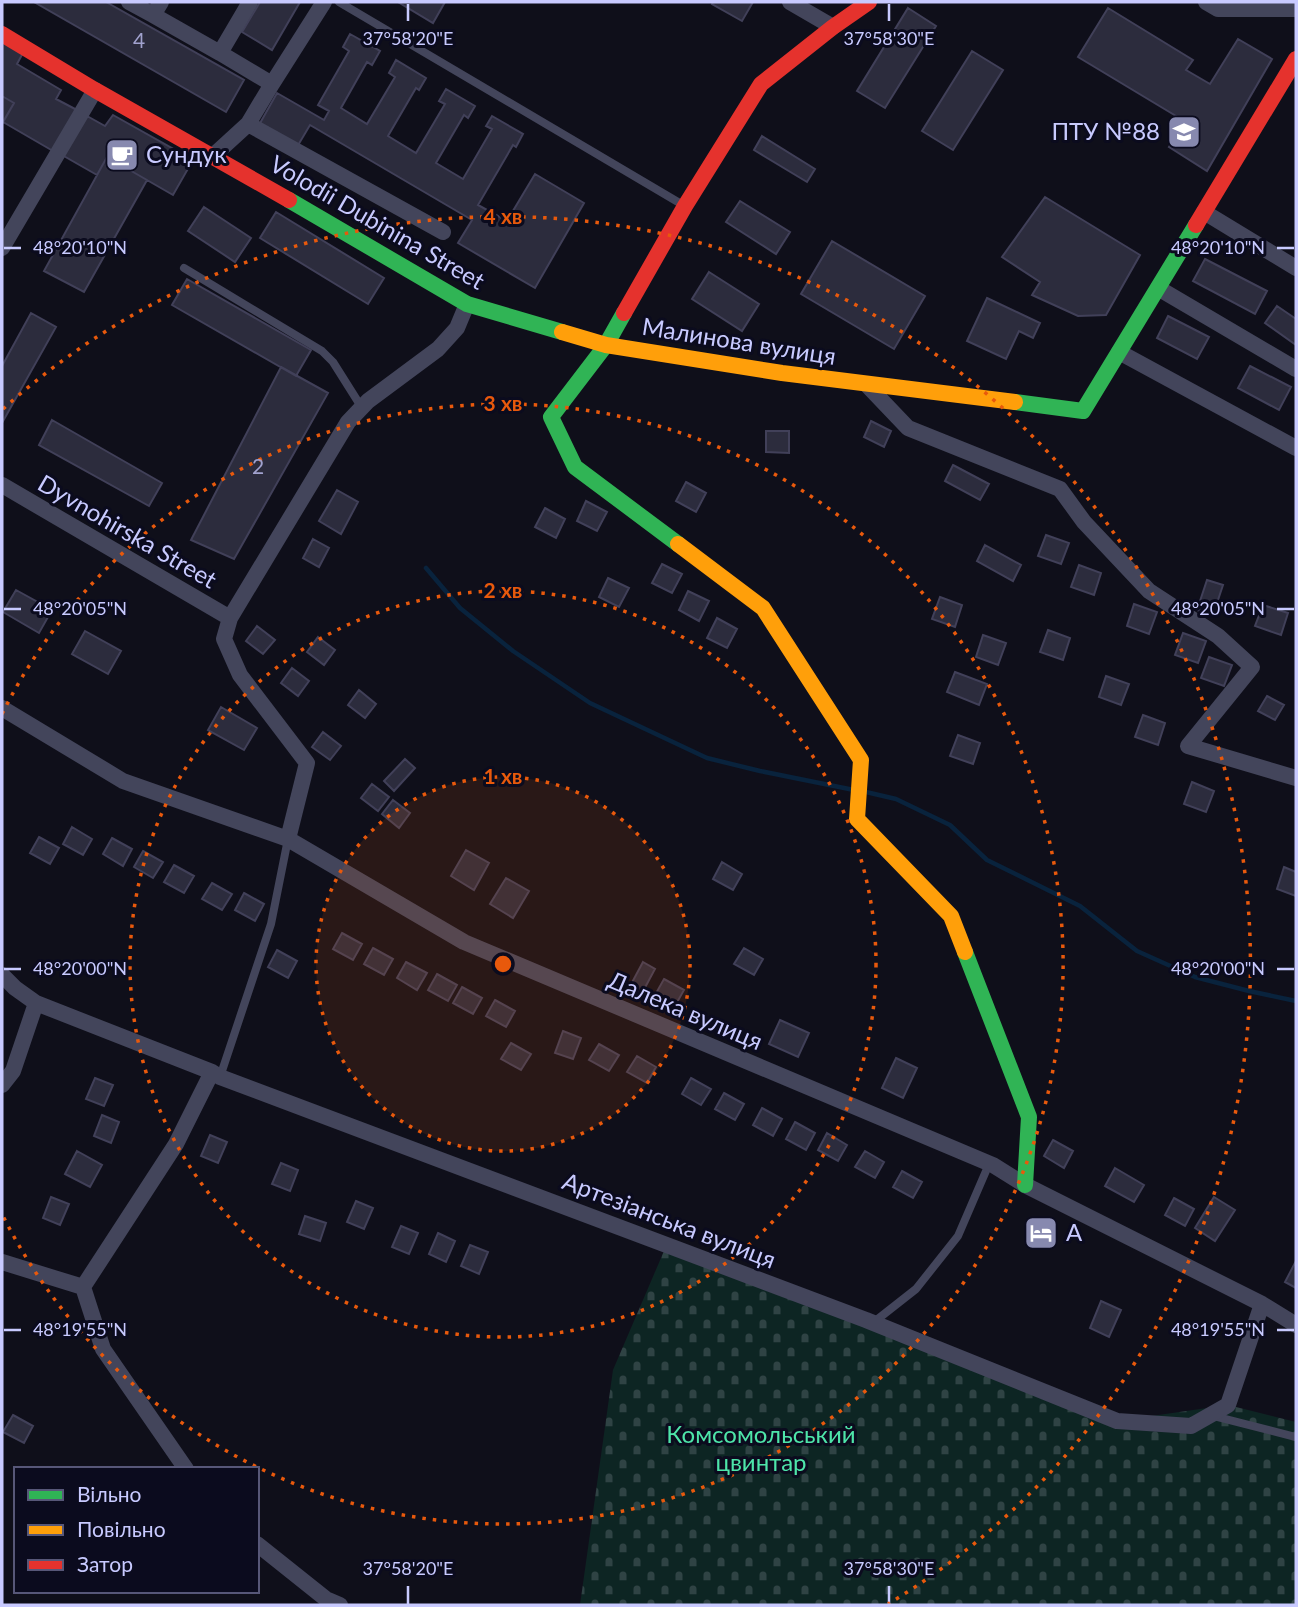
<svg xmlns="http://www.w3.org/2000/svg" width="1298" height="1607" font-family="Lato,sans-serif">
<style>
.cemetery{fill:url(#cemetery-stones)}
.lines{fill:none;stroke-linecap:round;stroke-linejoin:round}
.stream{stroke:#09233d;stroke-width:4.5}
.building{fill:#2c2c3d;stroke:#414059;stroke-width:2}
.lane{stroke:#43455b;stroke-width:8}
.street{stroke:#43455b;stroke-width:16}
.fast{stroke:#30b455;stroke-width:16}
.slow{stroke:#ff9f0a;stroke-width:16}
.jam{stroke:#e5322d;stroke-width:16}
.ticks{fill:none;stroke:#c8caff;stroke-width:2.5}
.ring{fill:none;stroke:#e8590c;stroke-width:3.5;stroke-dasharray:3.5 7}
.labels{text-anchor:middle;stroke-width:6;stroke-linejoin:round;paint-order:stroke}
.number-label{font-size:21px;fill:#a1a2ce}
.poi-label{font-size:24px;fill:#c8caff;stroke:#0b0b1e;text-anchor:start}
.street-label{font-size:24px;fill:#c8caff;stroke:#0b0b1e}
.park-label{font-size:24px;fill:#4ee5a9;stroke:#0b0b1e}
.ticks-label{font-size:18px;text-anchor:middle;fill:#c8caff;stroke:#0b0b1e;stroke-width:6;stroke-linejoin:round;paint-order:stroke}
.centre{fill:#e8590c;stroke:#0b0b1e;stroke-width:3.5}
.ring-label{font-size:21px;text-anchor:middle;font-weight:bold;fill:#e8590c;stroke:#0b0b1e;stroke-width:6;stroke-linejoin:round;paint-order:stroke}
</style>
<defs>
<pattern id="cemetery-stones" width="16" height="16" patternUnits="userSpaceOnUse" patternTransform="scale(1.75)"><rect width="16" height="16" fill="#0d2523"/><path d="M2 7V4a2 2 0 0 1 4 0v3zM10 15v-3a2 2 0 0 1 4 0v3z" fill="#2f4344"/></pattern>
</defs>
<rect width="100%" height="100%" fill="#0f0f1a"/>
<!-- cemetery -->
<path class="cemetery" d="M667 1244 1117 1421 1228 1405 1296 1422V1605H580L613 1370Z"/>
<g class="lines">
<!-- stream -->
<path class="stream" d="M426 568 460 608 513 651 590 703 707 758 760 771 854 790
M866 792 896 799 950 825 987 860 1080 906 1137 951 1195 977 1249 991 1296 1001"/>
</g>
<!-- building -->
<path class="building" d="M34 2H106L244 80 226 112Z
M260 2H300L272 50 242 32Z
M398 2H445L433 23Z
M713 2H753L742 21 712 4Z
M908 8 936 26 885 108 857 91Z
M1108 8 1193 60 1186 70 1210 84 1238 39 1272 59 1207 171 1169 147 1186 122 1078 57Z
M350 34 380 51 372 65 367 62 341 108 367 124 395 77 389 73 396 60 426 78 419 90 416 88 388 136 416 153 445 104 439 101 446 89 475 106 468 118 464 115 436 163 463 179 492 129 486 126 492 116 523 134 516 147 513 145 478 205 507 221 535 174 584 203 535 288 458 243 472 220 310 125 297 147 259 125 277 93 324 120 329 111 318 105 349 51 343 47Z
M2 41 23 53 17 64 61 90 56 99 77 110 53 151 3 122 14 103 2 96Z
M972 51 1003 70 953 150 922 131Z
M2 96 14 103 2 124Z
M113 115 193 160 173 195 107 157 97 175 62 155 87 116 105 126Z
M762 136 815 169 807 182 754 150Z
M107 157 147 180 84 292 44 271Z
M1045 197 1140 255 1106 315 1078 316 1032 295 1040 282 1002 257Z
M740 201 790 232 776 254 726 222Z
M204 207 251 238 235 262 188 231Z
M276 212 384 278 368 304 260 238Z
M832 241 925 296 894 349 801 294Z
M1205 259 1267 291 1255 314 1193 281Z
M709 272 759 304 742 331 692 299Z
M187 279 311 350 296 376 172 305Z
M987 298 1040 323 1033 338 1019 331 1006 359 967 341Z
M1277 306 1296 319V345L1265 323Z
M31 313 56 327 2 423V366Z
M1168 316 1209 337 1197 359 1157 338Z
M1250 366 1291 387 1279 410 1238 388Z
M281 367 328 393 234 559 191 540Z
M52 420 162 483 149 506 39 445Z
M871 421 891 431 884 447 864 437Z
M766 431H789V453L766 452Z
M953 465 989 484 980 500 945 481Z
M686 482 706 493 696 512 676 501Z
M337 490 358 502 341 534 319 521Z
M586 501 607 512 597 531 577 521Z
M545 508 565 519 556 538 535 527Z
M1046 535 1069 543 1061 564 1038 556Z
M313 539 329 548 319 567 303 558Z
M985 545 1021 565 1013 581 977 561Z
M662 564 682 574 672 593 652 583Z
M1079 565 1101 573 1094 595 1071 587Z
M608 578 629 588 619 607 599 597Z
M1207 580 1223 585 1213 615 1197 610Z
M16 590 52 610 39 633 3 612Z
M688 591 709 601 699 621 679 610Z
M940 597 962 605 955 627 932 619Z
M1134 604 1157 612 1149 634 1127 626Z
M1263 605 1288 613 1281 635 1255 626Z
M717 618 737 629 727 648 707 638Z
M257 626 275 640 263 654 246 641Z
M1048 630 1070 638 1063 660 1040 652Z
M85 631 121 651 108 674 72 654Z
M1183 633 1206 641 1198 663 1175 655Z
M983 635 1006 643 998 665 976 657Z
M318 637 335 650 324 665 307 652Z
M1209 657 1232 665 1224 686 1201 678Z
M292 668 309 681 298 696 281 683Z
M955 672 987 684 979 705 947 692Z
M1106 676 1129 684 1121 705 1099 697Z
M359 690 376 704 365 718 348 705Z
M1267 696 1284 705 1275 720 1258 711Z
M221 707 257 728 244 750 208 730Z
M1143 715 1165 723 1158 745 1135 737Z
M323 732 341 746 330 760 312 747Z
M958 735 980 743 973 764 950 756Z
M405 759 415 768 394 791 384 781Z
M1192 782 1214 791 1206 812 1184 804Z
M372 784 389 797 378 811 361 798Z
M393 800 410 813 399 828 382 814Z
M72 827 92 839 83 855 63 844Z
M39 837 59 848 50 864 30 853Z
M112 838 132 849 123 866 103 854Z
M466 850 489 863 474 890 451 876Z
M143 851 163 862 153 878 134 867Z
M722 862 742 874 733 890 713 879Z
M174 865 194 876 184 893 164 882Z
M1284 867 1296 872V896L1277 889Z
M506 878 529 891 513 918 490 904Z
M212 883 232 894 222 910 202 899Z
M244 893 264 904 255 921 235 910Z
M342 933 362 944 353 960 333 949Z
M373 948 393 959 384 975 364 964Z
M744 948 763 959 754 975 734 964Z
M277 950 297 961 288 978 268 967Z
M406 962 427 973 417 990 397 978Z
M643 962 655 969 641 995 629 988Z
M437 974 457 985 448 1001 428 990Z
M664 979 684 990 675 1006 655 995Z
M462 987 482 998 473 1014 453 1003Z
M495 1000 515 1011 506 1027 486 1016Z
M780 1020 809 1033 798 1057 769 1044Z
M563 1031 581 1038 573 1059 555 1053Z
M511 1043 531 1054 521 1070 501 1059Z
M599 1044 619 1055 609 1071 589 1060Z
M637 1056 656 1067 647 1083 627 1072Z
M896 1058 917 1068 903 1098 882 1088Z
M95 1078 113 1085 104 1106 86 1099Z
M691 1078 711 1089 701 1105 682 1094Z
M724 1093 744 1104 735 1120 715 1109Z
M762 1108 782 1119 773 1136 753 1125Z
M102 1115 119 1122 111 1143 94 1136Z
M795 1122 815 1133 806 1150 786 1139Z
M827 1133 847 1145 838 1161 818 1150Z
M210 1135 227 1142 218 1163 201 1156Z
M1053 1140 1073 1151 1064 1168 1044 1156Z
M77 1151 102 1165 90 1187 65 1174Z
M865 1151 884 1162 875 1178 855 1167Z
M281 1163 298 1170 290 1191 272 1184Z
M1115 1168 1144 1185 1134 1202 1105 1186Z
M902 1171 922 1182 913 1198 893 1187Z
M51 1197 69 1204 60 1225 43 1218Z
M1214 1197 1235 1210 1215 1241 1195 1228Z
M1174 1198 1194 1209 1185 1226 1165 1215Z
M356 1201 373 1208 364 1229 347 1222Z
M305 1216 326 1223 320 1241 299 1234Z
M401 1226 418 1233 409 1254 392 1247Z
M438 1233 455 1241 446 1262 429 1254Z
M470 1245 488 1252 479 1274 461 1266Z
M1296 1261V1288L1285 1282Z
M1101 1301 1121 1310 1109 1337 1090 1328Z
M13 1415 33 1426 24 1443 3 1432Z"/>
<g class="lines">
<!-- lane -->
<path class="lane" d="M339 2 683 205
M184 268 322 351 333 362 362 408
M220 1077 271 924 288 839
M874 1322 916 1289 958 1236 989 1164
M1214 1416 1296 1437"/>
<!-- street -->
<path class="street" d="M129 2 153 15
M161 2 153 15 220 53 250 2
M790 2 833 27
M1206 2 1218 9H1296
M220 53 272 84 324 2
M248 124 443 232
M213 156 248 124 272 84
M1204 212 1296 268
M2 248 95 90
M1158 288 1296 369
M1119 352 1296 448
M866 384 908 428 1060 489 1084 522 1149 591 1218 636 1252 667 1188 746 1296 778
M2 485 230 618
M2 708 123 781 288 839 464 942 993 1165 1025 1185 1262 1304 1296 1325
M288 839 307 763 240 675 224 639 230 618 348 422 368 401 438 349 457 328 467 304
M2 975 15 988 36 1003 212 1072 220 1077 866 1320 1117 1421 1191 1426 1228 1405 1262 1304
M2 1085 13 1071 36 1003
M2 1262 83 1287
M186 1469 103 1349 83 1287 176 1144 212 1072
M257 1544 326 1599 340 1605"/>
<!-- fast -->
<path class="fast" d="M289 200 467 304 562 332
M624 313 606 345 551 417 575 467 678 544
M1015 402 1083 411 1196 225
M965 952 1029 1117 1025 1185"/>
<!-- slow -->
<path class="slow" d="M562 332 606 345 782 373 1015 402
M678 544 763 608 861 760 857 819 951 916 965 952"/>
<!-- jam -->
<path class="jam" d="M2 34 95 90 289 200
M1196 225 1296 59
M624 313 685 206 761 84 833 27 869 2"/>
</g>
<!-- ticks -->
<path class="ticks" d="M408 4V21M889 4V21M4 248H21M1277 248H1294M4 609H21M1277 609H1294M4 969H21M1277 969H1294M4 1330H21M1277 1330H1294M408 1586V1604M889 1586V1604"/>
<!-- distance rings -->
<circle cx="503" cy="964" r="187" fill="#e8590c" fill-opacity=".12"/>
<g class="ring">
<circle cx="503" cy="964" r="187"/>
<circle cx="503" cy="964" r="373"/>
<path d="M2 714A560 560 0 1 1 2 1214"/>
<path d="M3 409A747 747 0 1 1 888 1604"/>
</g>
<!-- icons -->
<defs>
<symbol id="university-square" viewBox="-11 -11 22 22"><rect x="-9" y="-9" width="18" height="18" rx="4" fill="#8789af" stroke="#0b0b1e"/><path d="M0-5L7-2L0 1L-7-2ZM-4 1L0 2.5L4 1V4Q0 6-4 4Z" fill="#fff"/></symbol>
<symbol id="cafe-square" viewBox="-11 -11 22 22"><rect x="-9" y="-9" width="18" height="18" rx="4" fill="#8789af" stroke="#0b0b1e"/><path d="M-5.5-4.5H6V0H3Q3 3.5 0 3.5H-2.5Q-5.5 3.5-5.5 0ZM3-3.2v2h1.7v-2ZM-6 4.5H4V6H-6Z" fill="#fff"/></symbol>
<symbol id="hotel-square" viewBox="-11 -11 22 22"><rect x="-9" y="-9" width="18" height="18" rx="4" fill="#8789af" stroke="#0b0b1e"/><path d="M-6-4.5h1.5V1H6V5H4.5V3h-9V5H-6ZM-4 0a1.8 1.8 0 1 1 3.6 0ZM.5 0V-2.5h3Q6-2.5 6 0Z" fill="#fff"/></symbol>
</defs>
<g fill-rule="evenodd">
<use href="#university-square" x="1165" y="113" width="38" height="38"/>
<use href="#cafe-square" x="103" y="136" width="38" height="38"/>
<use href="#hotel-square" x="1022" y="1214" width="38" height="38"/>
</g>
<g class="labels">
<!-- number labels -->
<g class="number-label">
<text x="139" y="48">4</text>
<text x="258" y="474">2</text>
</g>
<!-- poi labels -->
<g class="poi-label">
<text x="1160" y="140" text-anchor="end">ПТУ №88</text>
<text x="146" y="163">Сундук</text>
<text x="1066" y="1241">А</text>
</g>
<!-- street labels -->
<g class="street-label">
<text transform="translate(377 223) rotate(30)" y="8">Volodii Dubinina Street</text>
<text transform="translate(739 342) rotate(9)" y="8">Малинова вулиця</text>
<text transform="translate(127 532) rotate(30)" y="8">Dyvnohirska Street</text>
<text transform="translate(685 1011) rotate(23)" y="8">Далека вулиця</text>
<text transform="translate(669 1221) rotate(21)" y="8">Артезіанська вулиця</text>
</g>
<!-- park labels -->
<g class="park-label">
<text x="761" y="1443">Комсомольський<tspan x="761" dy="28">цвинтар</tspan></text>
</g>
</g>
<g class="ticks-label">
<text x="408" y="45">37°58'20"E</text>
<text x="889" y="45">37°58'30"E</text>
<text x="80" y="254">48°20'10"N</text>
<text x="1218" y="254">48°20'10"N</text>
<text x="80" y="615">48°20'05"N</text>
<text x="1218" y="615">48°20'05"N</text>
<text x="80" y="975">48°20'00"N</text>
<text x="1218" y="975">48°20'00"N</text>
<text x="80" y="1336">48°19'55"N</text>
<text x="1218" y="1336">48°19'55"N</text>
<text x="408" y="1575">37°58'20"E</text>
<text x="889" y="1575">37°58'30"E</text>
</g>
<circle cx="503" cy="964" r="10" class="centre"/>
<g class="ring-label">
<text x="503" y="224">4 хв</text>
<text x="503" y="411">3 хв</text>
<text x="503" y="598">2 хв</text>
<text x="503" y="784">1 хв</text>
</g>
<!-- border -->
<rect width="1298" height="1607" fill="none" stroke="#c8caff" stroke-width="7"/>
<!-- legend -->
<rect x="14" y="1467" width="245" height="126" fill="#0b0b1e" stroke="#575778" stroke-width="2"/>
<rect x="28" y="1490" width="35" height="10" fill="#30b455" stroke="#575778" stroke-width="2"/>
<text x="77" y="1502" font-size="21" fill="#c8caff">Вільно</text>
<rect x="28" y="1525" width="35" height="10" fill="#ff9f0a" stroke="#575778" stroke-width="2"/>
<text x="77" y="1537" font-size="21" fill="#c8caff">Повільно</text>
<rect x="28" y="1560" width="35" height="10" fill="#e5322d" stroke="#575778" stroke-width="2"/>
<text x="77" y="1572" font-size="21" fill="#c8caff">Затор</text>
</svg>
